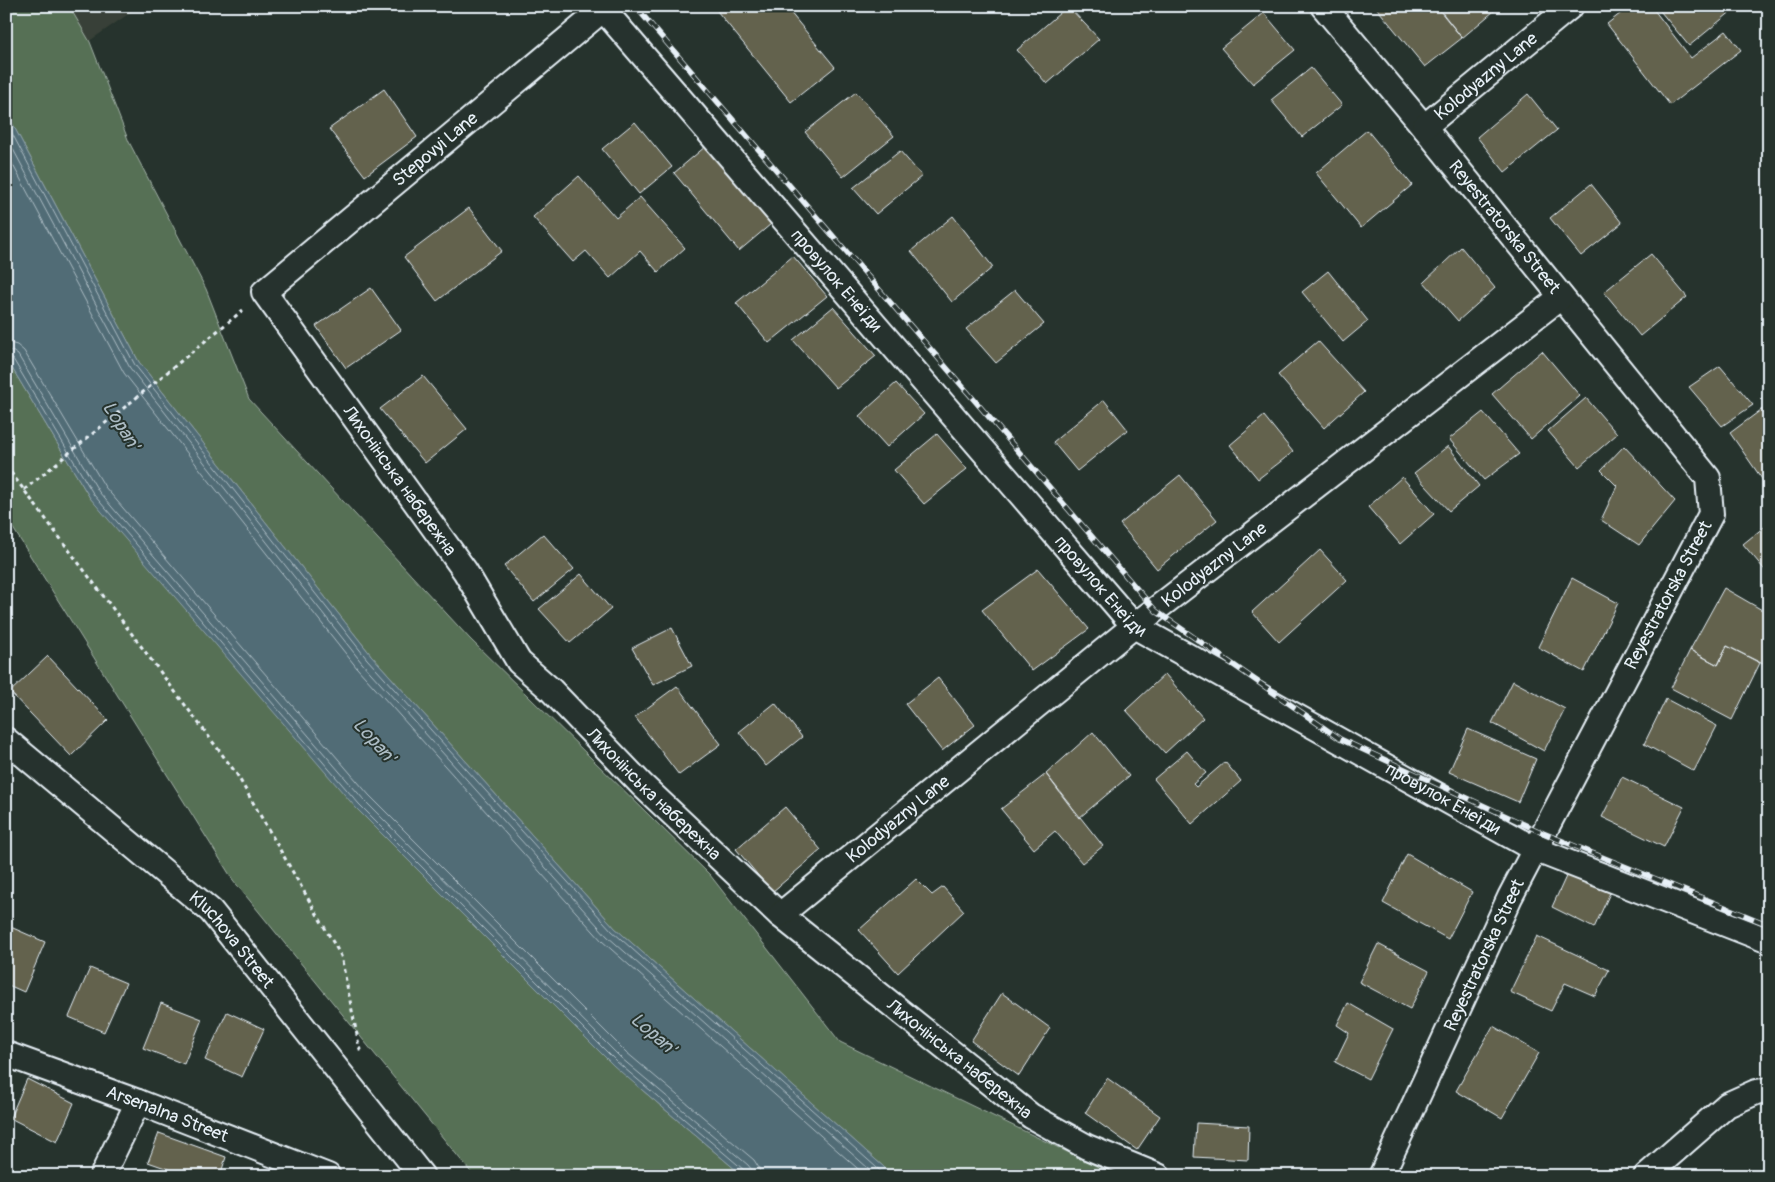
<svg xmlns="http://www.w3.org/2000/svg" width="1775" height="1182" font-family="Pangolin,sans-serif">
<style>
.built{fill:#384137}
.green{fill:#576f55;stroke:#a0b0a6}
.water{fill:#516c76;stroke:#8da1aa}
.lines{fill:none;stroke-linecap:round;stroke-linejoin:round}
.shore{stroke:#acbcc4;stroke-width:1}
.building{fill:#63624e;stroke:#e8f1f8}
.minor-casing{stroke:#e8f1f8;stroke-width:28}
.path{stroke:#e8f1f8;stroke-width:3;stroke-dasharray:4 4;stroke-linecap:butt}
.minor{stroke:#26332d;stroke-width:24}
.rail-casing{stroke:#e8f1f8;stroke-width:5.5}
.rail{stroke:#26332d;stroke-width:4;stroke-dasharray:11;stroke-linecap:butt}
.labels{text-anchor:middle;stroke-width:4;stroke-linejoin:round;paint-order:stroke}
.street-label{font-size:18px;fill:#e8f1f8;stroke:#26332d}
.water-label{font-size:19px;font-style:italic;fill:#acbcc4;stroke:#26332d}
</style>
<rect width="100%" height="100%" fill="#26332d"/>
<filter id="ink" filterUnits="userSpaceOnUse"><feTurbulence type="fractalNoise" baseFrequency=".02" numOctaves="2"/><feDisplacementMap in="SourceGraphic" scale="10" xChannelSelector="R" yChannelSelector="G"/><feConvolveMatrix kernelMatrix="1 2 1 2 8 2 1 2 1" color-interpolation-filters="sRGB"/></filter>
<g filter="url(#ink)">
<!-- built -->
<path class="built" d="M64 6H140L85 44Z"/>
<!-- green -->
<path class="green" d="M6 6H69L90 42 129 142 206 289 249 399 470 639 710 875 840 1042 1117 1176H894L615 928 371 655 139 362 12 123 6 109Z
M6 358 90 498 641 1089 743 1176H474L233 880 6 517Z"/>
<!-- water -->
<path class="water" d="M6 109 12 123 139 362 371 655 615 928 894 1176H743L614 1066 356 808 90 498 6 358Z"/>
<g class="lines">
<!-- shore -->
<path class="shore" d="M6 122 135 365 367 659 612 931 886 1176
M6 136 130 368 362 663 607 936 877 1176
M6 152 124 373 357 668 602 941 866 1176
M6 342 17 345 24 351 105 487 369 795 626 1052 754 1160 759 1168 760 1176
M6 350 12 351 18 355 99 492 364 800 621 1058 748 1165 752 1170V1176
M6 356 13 359 94 495 359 804 617 1062 744 1170 746 1176"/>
</g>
<!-- building -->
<path class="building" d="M713 6H785L835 67 791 102Z
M1068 6 1099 39 1047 84 1017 50Z
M1375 6H1436L1462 38 1425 67Z
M1437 6H1500L1462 38Z
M1630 6H1651L1691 58 1726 31 1741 50 1670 105 1607 24Z
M1656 6H1738L1689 46Z
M1264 13 1295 50 1253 84 1221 48Z
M1311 68 1342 105 1302 137 1271 100Z
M384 89 417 137 365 176 329 129Z
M856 92 894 136 843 177 805 132Z
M1528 94 1557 130 1505 172 1477 137Z
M635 122 672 167 639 194 602 149Z
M1367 130 1412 185 1361 228 1316 173Z
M706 146 771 224 739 251 674 173Z
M900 151 922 176 876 214 853 188Z
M579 176 616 218 640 197 685 248 658 272 640 251 610 278 586 251 573 262 533 217Z
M1591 184 1622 223 1581 256 1550 218Z
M469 208 502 251 437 301 404 257Z
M953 216 993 267 952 302 911 251Z
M1461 247 1495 288 1458 321 1424 282Z
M1651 254 1687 297 1640 336 1604 292Z
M793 256 827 296 769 343 736 303Z
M1328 271 1368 321 1343 342 1302 292Z
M371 288 401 330 346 368 316 326Z
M1015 290 1044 324 996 363 966 329Z
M833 307 876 356 836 388 793 340Z
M1318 341 1364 392 1324 428 1278 375Z
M1542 351 1580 396 1531 439 1492 394Z
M1720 366 1753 405 1722 426 1689 387Z
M423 376 467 429 425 463 380 409Z
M896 383 924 414 887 447 859 416Z
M1586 398 1617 434 1579 467 1548 431Z
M1104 400 1128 430 1077 471 1053 442Z
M1769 404V489L1730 433Z
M1483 412 1519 454 1484 480 1449 439Z
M1264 416 1293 452 1258 479 1230 445Z
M937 434 967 469 924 504 894 470Z
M1448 446 1479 486 1449 511 1414 473Z
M1624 446 1675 501 1639 545 1601 520 1617 486 1601 470Z
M1180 475 1217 520 1157 569 1120 524Z
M1402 477 1434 514 1400 544 1368 507Z
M1769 523V575L1743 544Z
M543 534 574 569 534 602 504 566Z
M1320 550 1347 580 1279 642 1252 612Z
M1038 569 1089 629 1032 671 982 610Z
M581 574 611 609 570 643 539 609Z
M1572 578 1618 603 1584 672 1538 647Z
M1724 588 1769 614V667L1727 646 1718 665 1690 650Z
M672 628 692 666 653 685 632 648Z
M1727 646 1760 663 1732 720 1671 688 1690 650 1718 665Z
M48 656 108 720 71 756 10 692Z
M1165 674 1203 718 1165 753 1126 710Z
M938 678 975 725 942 751 905 704Z
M1513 681 1565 709 1544 751 1492 723Z
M677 686 721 744 679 775 635 717Z
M1666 699 1717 726 1694 771 1644 744Z
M775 703 802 737 766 766 739 732Z
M1468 729 1536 759 1518 802 1449 772Z
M1093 732 1129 776 1079 818 1046 774Z
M1187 751 1206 773 1193 784 1196 787 1225 762 1241 781 1192 824 1154 779Z
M1046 774 1103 846 1082 863 1055 831 1034 849 1001 809Z
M1622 777 1684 807 1664 847 1602 817Z
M785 807 821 850 772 892 736 849Z
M1407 854 1472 892 1448 939 1383 903Z
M1568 872 1610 893 1594 928 1552 907Z
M916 879 932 895 943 887 964 911 898 973 859 930Z
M6 925 45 942 24 992 6 984Z
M1537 936 1609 970 1595 996 1565 983 1551 1011 1510 992Z
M1378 944 1429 971 1410 1009 1359 982Z
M90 968 126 983 104 1032 69 1017Z
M1002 993 1050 1028 1019 1076 971 1041Z
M161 1003 202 1019 184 1064 143 1048Z
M1348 1003 1393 1029 1368 1079 1335 1062 1349 1033 1337 1025Z
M227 1012 264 1029 242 1077 205 1060Z
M1493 1026 1539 1053 1502 1118 1456 1091Z
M1107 1078 1160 1116 1137 1150 1085 1113Z
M27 1079 74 1103 57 1142 10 1118Z
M1196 1123 1249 1126 1248 1160 1194 1157Z
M159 1133 226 1157 220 1176H188L148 1162Z"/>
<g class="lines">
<defs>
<g id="minor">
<path id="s1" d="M607 6 264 292 465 571 519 662 551 690 642 785 780 915 1031 1116 1087 1147 1158 1176"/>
<path id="s2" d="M1323 6 1424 127 1708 478 1711 514 1510 897 1382 1174"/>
<path id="s3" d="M603 9 1134 626 1534 849 1769 941"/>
<path id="s4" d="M1424 127 1571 6"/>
<path id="s5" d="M6 740 211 911 422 1176"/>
<path id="s6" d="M780 915 1134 626 1561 297"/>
<path id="s7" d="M6 1054 138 1102 328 1176"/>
<path d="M102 1176 138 1102"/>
<path d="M1646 1176 1727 1105 1756 1092 1769 1090"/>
</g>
</defs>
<!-- minor casing -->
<use href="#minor" class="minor-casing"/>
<!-- path -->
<path class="path" d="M6 466 236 773 341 956 361 1055
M24 490 243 310"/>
<!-- minor -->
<use href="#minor" class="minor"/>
<defs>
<path id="rail" d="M635 6 1156 611 1340 739 1543 833 1769 925"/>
</defs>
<!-- rail casing -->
<use href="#rail" class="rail-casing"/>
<!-- rail -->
<use href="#rail" class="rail"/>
</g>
</g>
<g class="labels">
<!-- street labels -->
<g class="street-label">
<text dy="6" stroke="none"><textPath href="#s4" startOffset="80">Kolodyazny Lane</textPath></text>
<text transform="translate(435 149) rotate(-40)" y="6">Stepovyi Lane</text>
<text dy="6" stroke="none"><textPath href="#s2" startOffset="286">Reyestratorska Street</textPath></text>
<text dy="6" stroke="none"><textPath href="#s3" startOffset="358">провулок Енеїди</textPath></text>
<text dy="6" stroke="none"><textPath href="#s1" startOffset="679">Лихонінська набережна</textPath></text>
<text dy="6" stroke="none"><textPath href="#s6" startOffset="558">Kolodyazny Lane</textPath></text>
<text dy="6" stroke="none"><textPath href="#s3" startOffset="762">провулок Енеїди</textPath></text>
<text transform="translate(1668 595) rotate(-62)" y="6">Reyestratorska Street</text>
<text dy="6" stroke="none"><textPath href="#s1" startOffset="1085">Лихонінська набережна</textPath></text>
<text dy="6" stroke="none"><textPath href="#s3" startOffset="1168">провулок Енеїди</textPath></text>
<text dy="6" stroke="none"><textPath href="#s6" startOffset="152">Kolodyazny Lane</textPath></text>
<text dy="6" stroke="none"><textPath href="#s5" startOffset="302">Kluchova Street</textPath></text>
<text transform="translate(1484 955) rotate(-65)" y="6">Reyestratorska Street</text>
<text dy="6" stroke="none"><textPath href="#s1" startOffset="1490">Лихонінська набережна</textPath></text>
<text dy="6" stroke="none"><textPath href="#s7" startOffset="172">Arsenalna Street</textPath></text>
</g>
<!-- water labels -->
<g class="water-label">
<text transform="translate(122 425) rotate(58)" y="7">Lopan'</text>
<text transform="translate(375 740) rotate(48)" y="7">Lopan'</text>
<text transform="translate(654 1033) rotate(41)" y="7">Lopan'</text>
</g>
</g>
<!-- margin -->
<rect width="1775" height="1182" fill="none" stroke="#26332d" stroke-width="25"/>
<rect x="12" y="12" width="1750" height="1157" fill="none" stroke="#e8f1f8" stroke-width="2" filter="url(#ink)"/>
</svg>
